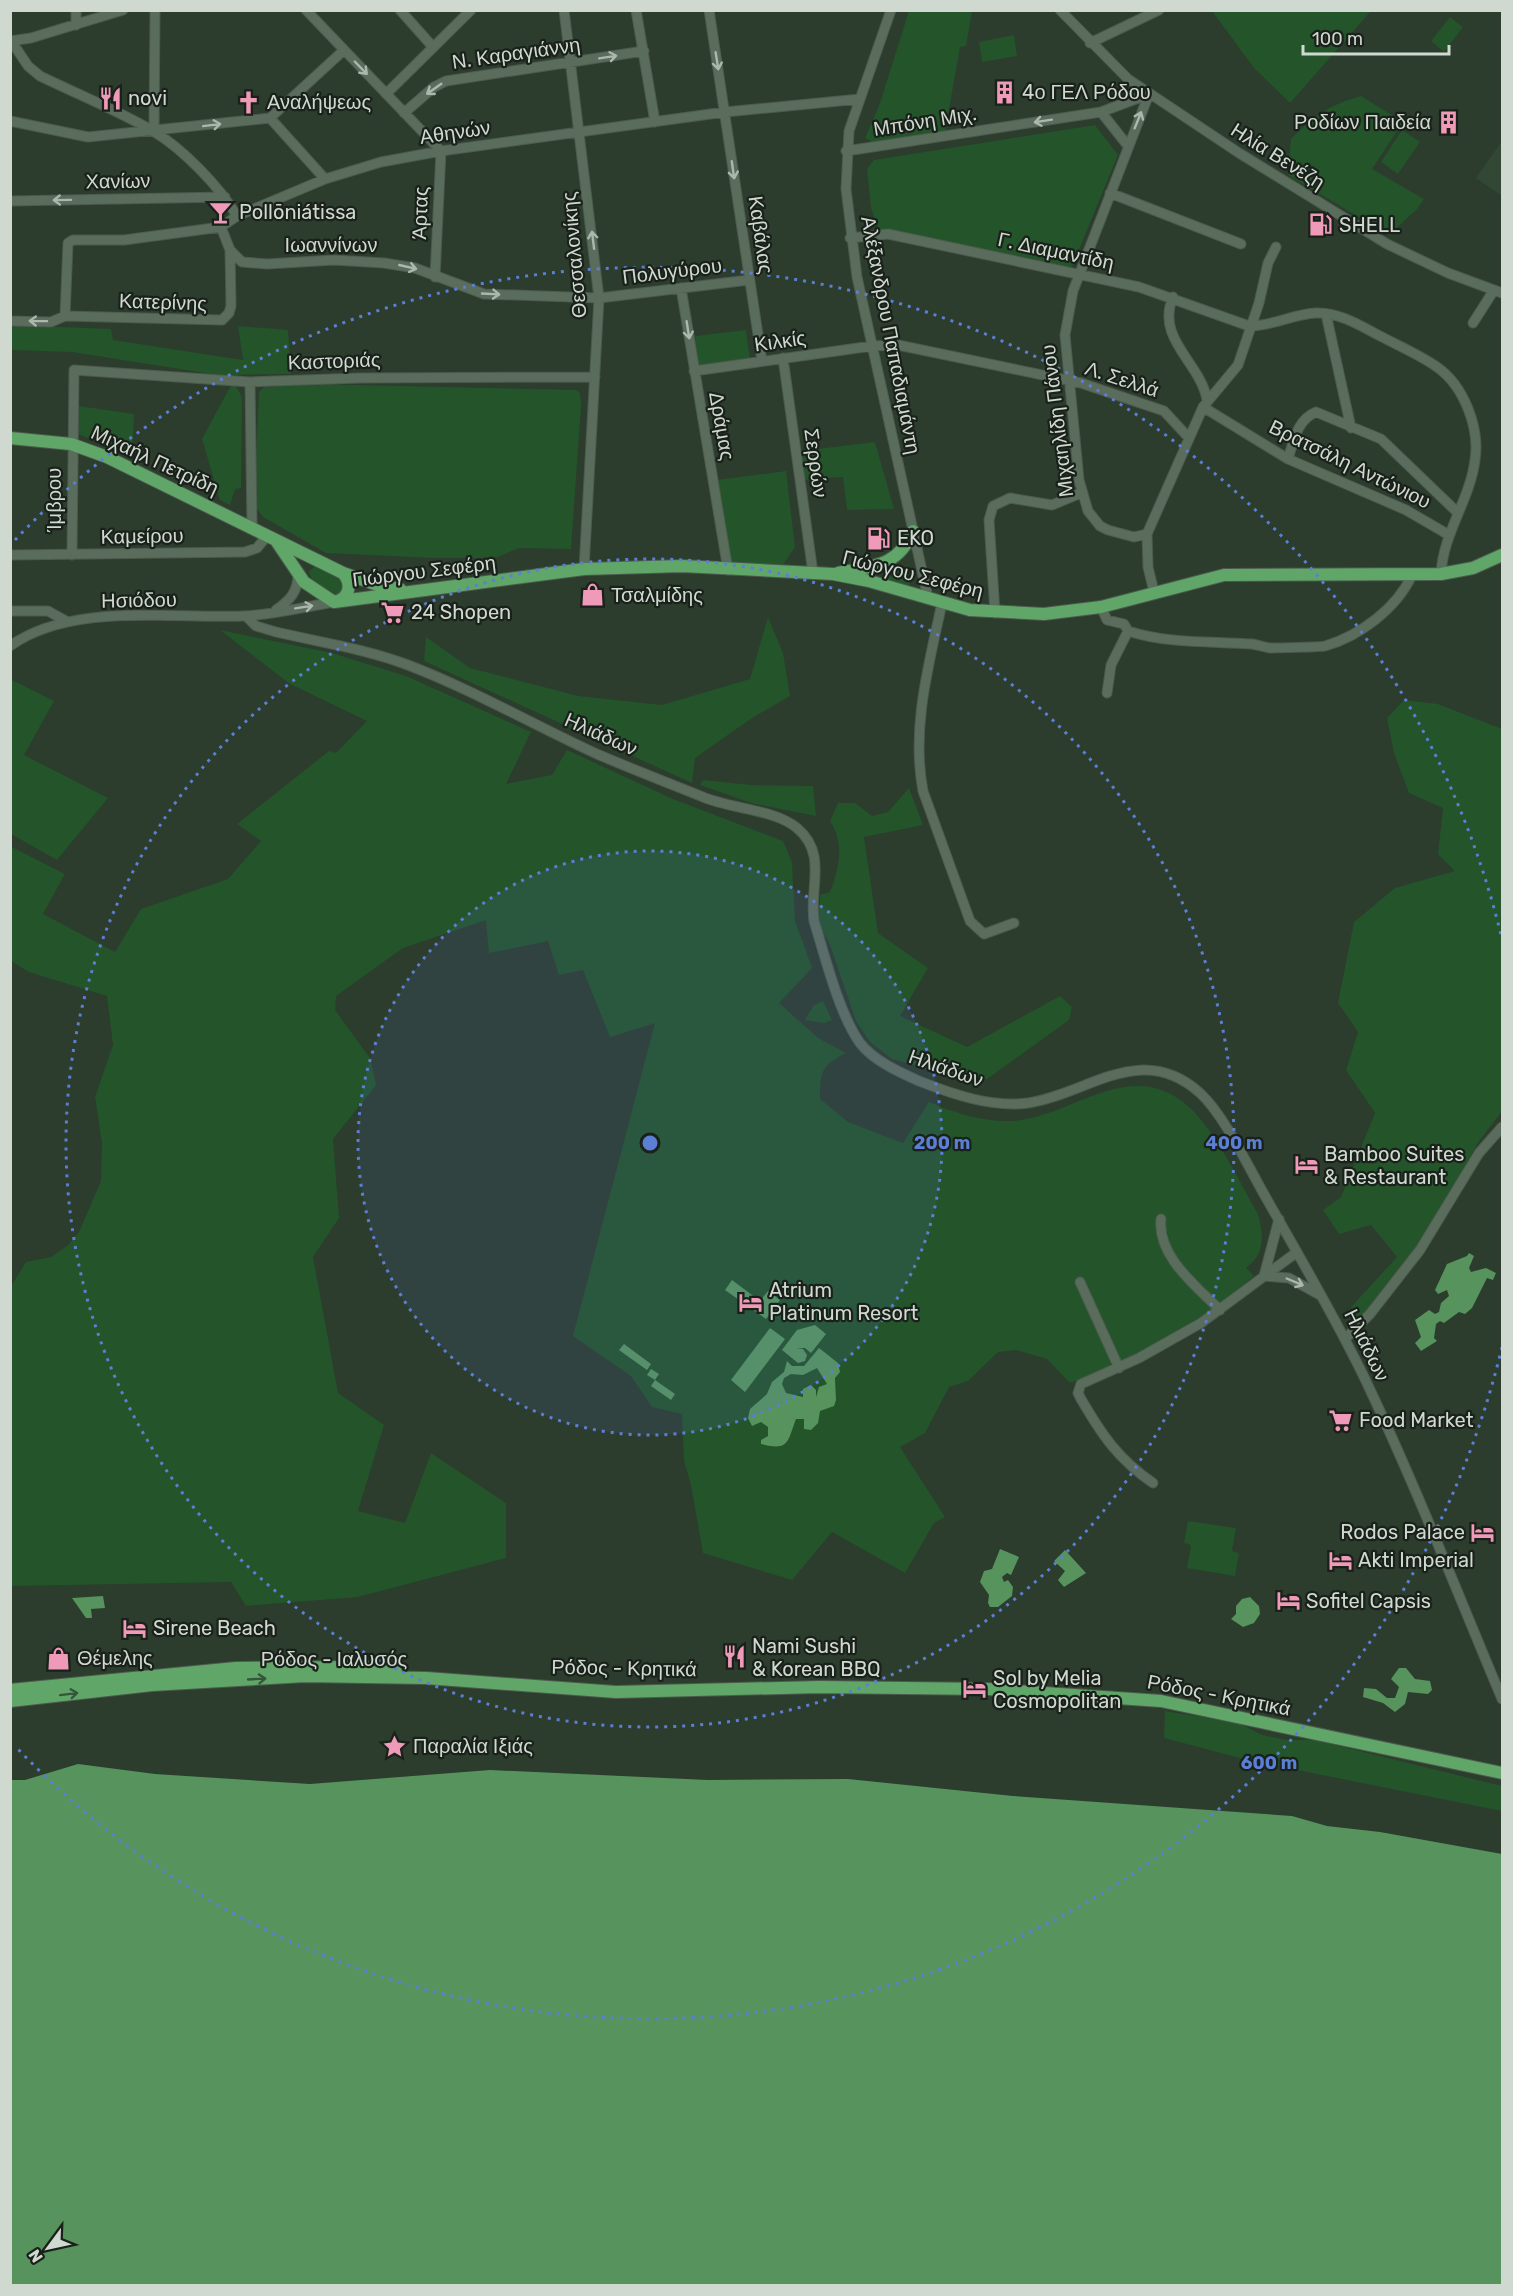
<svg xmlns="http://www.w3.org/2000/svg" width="1513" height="2296" font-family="Rubik,sans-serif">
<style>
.built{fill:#324834}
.green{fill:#23542a}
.water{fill:#56935d;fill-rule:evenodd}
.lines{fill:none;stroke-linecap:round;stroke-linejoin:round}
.minor-casing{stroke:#4c5a4d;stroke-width:11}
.major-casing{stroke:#4c5a4d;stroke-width:14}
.minor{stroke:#5a6c5b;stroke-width:9}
.major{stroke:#60a669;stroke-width:12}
.oneway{stroke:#acb8ad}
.oneway2{stroke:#36563a}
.ring{fill:none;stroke:#5b7fd5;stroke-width:3;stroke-dasharray:3 6}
.labels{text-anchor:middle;stroke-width:4.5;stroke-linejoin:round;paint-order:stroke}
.street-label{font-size:20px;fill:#cfd9d0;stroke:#1a211a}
.poi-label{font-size:20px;fill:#cfd9d0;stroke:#1a211a;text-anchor:start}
.centre{fill:#5b7fd5;stroke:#1a211a;stroke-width:3}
.ring-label{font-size:18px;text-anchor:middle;font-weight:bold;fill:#5b7fd5;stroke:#1a211a;stroke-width:4.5;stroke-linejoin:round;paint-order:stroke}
</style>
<rect width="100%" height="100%" fill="#2c3c2d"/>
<!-- built -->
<path class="built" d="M1502 141V196L1476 178Z"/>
<!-- green -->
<path class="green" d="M909 11H972L966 46 960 47 945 132 878 145 865 138 879 106Z
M1212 11H1371L1290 103 1254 68Z
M1450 17 1463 27 1444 52 1431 41Z
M1014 35 1017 56 982 62 979 42Z
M1361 96 1403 122 1372 169 1424 199 1417 209 1389 235 1288 175 1291 139C1314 115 1329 105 1361 96Z
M1095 125 1118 155 1071 269 879 230 871 208 867 169 874 160Z
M1402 130 1420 142 1398 174 1381 162Z
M11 325 111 329 113 340 243 360 238 326 288 330 291 374 218 375 72 352 11 350Z
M746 330 750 360 699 367 695 336Z
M316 384 576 390 580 393 581 406 571 549 519 548 495 558H434L326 553 263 517 254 505 259 392 264 387Z
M231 385 236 386 242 397 241 488 235 489 230 505 220 500 202 439Z
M79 406 134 414 132 457 76 433Z
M875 442 894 509 847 510 843 477 804 480 801 451Z
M786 471 795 547 783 565 730 564 717 480Z
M908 564 912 581 907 587 871 578 893 575Z
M317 565 345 581 342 594C330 597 310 583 309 571Z
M768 617 783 653 790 696 752 718 695 758 692 783 424 661 426 637 470 668 578 696 662 705 750 679Z
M220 630 332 653 406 676 531 732 506 784 552 775 567 750 673 799 783 841 792 862 795 921 812 968 779 1003 818 1038 846 1053C821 1066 820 1071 820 1099L848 1122 903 1143 929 1102C955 1113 983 1122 1012 1121 1071 1118 1131 1054 1189 1107 1215 1130 1240 1183 1258 1214 1264 1234 1265 1255 1246 1268L1254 1276 1208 1312 1124 1363 1070 1383 1047 1359 1016 1350 998 1352 968 1381 949 1387 925 1433 900 1447 945 1517 934 1523 905 1573 832 1532 792 1580 703 1553 691 1485 684 1461 682 1414 652 1407 631 1376 573 1336 655 1023 610 1037 583 970 559 975 548 941 489 953 486 920 403 948 336 996 335 1010 370 1058 376 1085 333 1139 339 1218 313 1257 338 1393 384 1425 358 1511 405 1523 431 1453 506 1503V1558L358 1597 246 1606 231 1582 11 1586V1286L26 1262 51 1257 68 1245 79 1232 101 1181 102 1143 95 1097 113 1045 107 996 29 972 11 961 10 846 65 874 43 914 115 952 141 909 228 879 261 841 237 824 329 751 336 753 367 721 290 684Z
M10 679 54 701 24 755 108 798 57 860 11 834Z
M1404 700 1438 704 1502 729V1111L1477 1144 1421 1247 1358 1329 1351 1307 1397 1257 1371 1225 1339 1234 1323 1210 1341 1197 1375 1113 1346 1070 1358 1032 1338 1003 1354 922 1395 888 1455 871 1438 854 1443 808 1409 793 1394 753 1387 718Z
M703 780 751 785 813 786 816 816 751 803 700 785Z
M909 788 923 825 864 837 878 933 928 968 900 1016 967 1047 1060 996 1072 1007 1069 1020 987 1079 962 1078 892 1059 870 1042 856 1021 829 942 818 924 820 895 830 892C839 869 845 844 830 821L838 803H855L872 816 888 812Z
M823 1001 832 1020 824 1023 805 1020 814 1005Z
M1188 1521 1236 1528 1232 1551 1239 1553 1235 1576 1187 1568 1191 1545 1184 1543Z
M1165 1711 1239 1723 1262 1735 1287 1740H1315L1502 1786V1811L1247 1760 1164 1738Z"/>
<!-- water -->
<path class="water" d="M1469 1253 1474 1256 1469 1268 1471 1272 1486 1268 1496 1273 1493 1280 1487 1278 1472 1308 1465 1314 1459 1312 1444 1323 1440 1321 1436 1324 1434 1338 1437 1341 1421 1351 1415 1343 1421 1337 1415 1320 1429 1310 1435 1314 1439 1312 1441 1303 1449 1296 1447 1290 1438 1294 1435 1290 1447 1264 1467 1256Z
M732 1280 760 1301 768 1291 780 1300 766 1319 725 1290Z
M815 1325 826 1334 811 1353 805 1348H797L803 1349 807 1355 805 1361 798 1363 782 1350 797 1330Z
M770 1328 785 1339 745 1392 731 1380Z
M624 1344 651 1364 647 1370 619 1350Z
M819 1348 838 1363 840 1372 835 1378 836 1400 834 1406 820 1411 818 1423 811 1430 804 1429V1419H796C787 1443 789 1451 761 1444V1440L768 1436V1427L761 1422 752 1426 748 1418 750 1409 767 1394 772 1382 784 1372 787 1361 792 1366H804ZM817 1368 827 1384 819 1387 816 1397V1390L811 1385 803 1389V1397L786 1393 782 1384 784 1378 791 1374 803 1375Z
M651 1369 659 1374 655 1380 675 1394 671 1400 651 1386 655 1380 647 1375Z
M1000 1549 1019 1557 1011 1575 1007 1573 1002 1577 1004 1582 1008 1580 1013 1587 1012 1596 998 1607H990L988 1603 989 1595 980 1582 984 1571 992 1569Z
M1065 1550 1086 1573 1064 1587 1058 1580 1065 1571 1054 1561Z
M103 1596 105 1608 91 1609 92 1618H86L72 1598Z
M1250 1597 1259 1606 1260 1614 1254 1623 1243 1627 1231 1619 1236 1614V1606L1242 1599Z
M1399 1668H1406L1415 1679 1430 1681 1432 1690 1428 1694 1408 1692 1405 1704 1395 1712 1383 1703 1363 1697 1364 1688 1376 1689 1387 1698H1395L1399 1687 1391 1679Z
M78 1764 155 1774 310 1784 490 1770 708 1780 848 1779 1013 1796 1292 1816 1327 1826 1380 1832 1502 1854V2285H11V1780H25Z"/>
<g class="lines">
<defs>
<path id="minor" d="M76 10V25
M306 10 441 151 435 277
M400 10 433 47
M564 10 599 298 584 569
M636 10 655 122
M709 10 762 361
M891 10 849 131 846 189 857 277 928 598
M1060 10 1128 79 1239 153 1387 244 1448 273 1502 293
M10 41 31 38 123 10
M12 42 28 66 40 76C77 94 117 110 153 131 183 149 219 186 237 216
M1090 43 1159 10
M386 94 471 10
M1101 112 1128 146
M404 113 434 87 446 81 644 51
M270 118 325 179
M10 121 88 137 270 118 344 50
M154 132 155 10
M846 151 1101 112 1149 94
M1110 193 1241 244
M10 201 225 197
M221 227 230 250 242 262 267 264 334 260 384 263 415 268 484 294 599 298 749 280
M850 238 888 234 1139 287 1249 326C1274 326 1293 314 1316 313 1339 312 1361 326 1380 336 1399 346 1420 355 1437 367 1464 386 1480 428 1475 460 1470 500 1443 533 1441 574
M681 288 728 570
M1173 297C1155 339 1201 363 1207 400
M1326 314 1351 428
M65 316 68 243 73 240H124L221 227 237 216 325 179 381 162 441 151 725 112 860 99
M10 321 51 322 65 316 222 320 229 313 231 306 230 250
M1473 323 1494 290
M783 358 813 573
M694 371 872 346 898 345 1081 383 1164 411 1189 438
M250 382 252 527
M1203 407 1288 459 1406 510 1449 535
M1288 459C1294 440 1297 420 1316 412L1381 439 1458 513
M1147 534 1134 537 1108 530 1100 526 1088 511 1079 480 1065 335 1073 291 1149 94
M10 555 245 552 257 548 267 536
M72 555 74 370 250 382 360 378 595 377
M1154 592 1148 567 1147 534 1203 407 1238 365 1259 303 1268 263 1276 247
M942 603C929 664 911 728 923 791L970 921 984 934 1014 923
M1101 607 1107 620 1124 624 1128 631 1111 665 1107 693
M276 610C290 600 298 592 298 574
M10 611H48L66 621
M995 613 989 520 993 506 1010 498 1052 505 1081 493
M246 616 256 626 276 632C319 642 366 649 408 665 473 690 534 725 597 754 632 769 668 783 703 797 731 809 774 809 797 828 828 854 809 888 814 921 825 956 839 1014 860 1043 874 1061 899 1072 919 1081 952 1094 992 1108 1028 1103 1088 1094 1141 1040 1200 1093 1226 1117 1250 1171 1269 1203 1302 1261 1336 1319 1365 1379 1415 1484 1457 1592 1502 1699
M1128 631C1168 644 1211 641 1252 644 1258 645 1264 647 1270 648 1275 648 1321 647 1325 646 1360 636 1397 608 1412 575
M10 646C72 602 170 619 243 616 273 615 304 607 334 602
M1161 1219C1157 1256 1196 1286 1220 1310
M1264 1276 1289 1278 1320 1295
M1264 1276 1279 1219
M1080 1282 1119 1368
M1345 1339 1370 1314 1420 1250 1479 1153 1502 1127
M1153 1483C1118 1459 1102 1435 1081 1399L1078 1393 1081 1384 1139 1358 1201 1323 1297 1252"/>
<path id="major" d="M10 438 71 444 107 457 343 573 375 584 400 589
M277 542 304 582 334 602C349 599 353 585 343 573
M838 573C873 566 898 567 913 531
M334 602 584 569 682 566 833 574 869 581 970 610 1044 614 1101 607 1224 575 1441 574 1473 568 1502 555
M10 1690 236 1668 368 1667 396 1672
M10 1701 152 1685 305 1676 426 1678 616 1692 819 1687 988 1689 1161 1701 1502 1773"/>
</defs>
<!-- minor casing -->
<use href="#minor" class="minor-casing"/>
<!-- major casing -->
<use href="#major" class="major-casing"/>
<!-- minor -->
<use href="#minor" class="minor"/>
<!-- major -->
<use href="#major" class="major"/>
</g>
<!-- one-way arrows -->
<defs><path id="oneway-shaft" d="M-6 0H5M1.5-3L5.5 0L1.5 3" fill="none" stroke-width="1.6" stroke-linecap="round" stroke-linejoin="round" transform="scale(1.5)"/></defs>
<g class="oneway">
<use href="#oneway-shaft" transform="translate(608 57) rotate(-9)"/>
<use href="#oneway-shaft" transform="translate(717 61) rotate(81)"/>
<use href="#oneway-shaft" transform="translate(361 68) rotate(46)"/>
<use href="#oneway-shaft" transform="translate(434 89) rotate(145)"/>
<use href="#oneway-shaft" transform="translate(1138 120) rotate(-68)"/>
<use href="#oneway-shaft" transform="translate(1043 121) rotate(171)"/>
<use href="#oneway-shaft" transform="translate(212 125) rotate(-7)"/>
<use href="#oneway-shaft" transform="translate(733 170) rotate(82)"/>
<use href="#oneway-shaft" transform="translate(62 200) rotate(179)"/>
<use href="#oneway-shaft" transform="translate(593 240) rotate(-97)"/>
<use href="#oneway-shaft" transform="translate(408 267) rotate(13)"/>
<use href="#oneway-shaft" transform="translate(491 294) rotate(3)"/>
<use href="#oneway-shaft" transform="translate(38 321) rotate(-179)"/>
<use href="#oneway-shaft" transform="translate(688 330) rotate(81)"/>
<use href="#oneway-shaft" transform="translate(304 607) rotate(-9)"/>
<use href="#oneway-shaft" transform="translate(1295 1282) rotate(23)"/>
</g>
<g class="oneway2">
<use href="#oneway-shaft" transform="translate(257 1679) rotate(-3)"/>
<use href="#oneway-shaft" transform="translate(69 1694) rotate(-7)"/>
</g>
<!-- distance rings -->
<circle cx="650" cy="1143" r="292" fill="#5b7fd5" fill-opacity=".12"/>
<g class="ring">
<circle cx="650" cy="1143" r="292"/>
<circle cx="650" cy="1143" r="584"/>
<path d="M1502 1347A876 876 0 0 1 15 1746M15 540A876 876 0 0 1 1502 939"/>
</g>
<!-- icons -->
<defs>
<symbol id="building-bare" viewBox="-9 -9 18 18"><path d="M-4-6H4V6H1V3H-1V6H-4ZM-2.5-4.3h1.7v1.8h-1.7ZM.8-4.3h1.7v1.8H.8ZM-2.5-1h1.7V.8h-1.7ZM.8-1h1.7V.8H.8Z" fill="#ef9ab8" stroke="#1a211a" stroke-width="2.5" paint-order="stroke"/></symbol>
<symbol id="restaurant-bare" viewBox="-9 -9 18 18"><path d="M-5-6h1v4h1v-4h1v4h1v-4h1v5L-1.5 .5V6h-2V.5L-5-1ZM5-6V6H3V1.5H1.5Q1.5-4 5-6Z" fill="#ef9ab8" stroke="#1a211a" stroke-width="2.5" paint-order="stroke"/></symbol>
<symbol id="church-bare" viewBox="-9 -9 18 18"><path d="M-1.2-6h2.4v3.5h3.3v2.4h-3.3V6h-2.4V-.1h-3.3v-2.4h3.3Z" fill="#ef9ab8" stroke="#1a211a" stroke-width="2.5" paint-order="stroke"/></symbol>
<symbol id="bar-bare" viewBox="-9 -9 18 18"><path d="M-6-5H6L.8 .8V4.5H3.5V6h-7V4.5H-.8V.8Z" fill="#ef9ab8" stroke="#1a211a" stroke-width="2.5" paint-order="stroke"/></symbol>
<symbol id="fuel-bare" viewBox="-9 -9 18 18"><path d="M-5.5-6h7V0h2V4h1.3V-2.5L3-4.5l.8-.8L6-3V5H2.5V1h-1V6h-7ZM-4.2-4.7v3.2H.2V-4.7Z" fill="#ef9ab8" stroke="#1a211a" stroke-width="2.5" paint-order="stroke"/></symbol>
<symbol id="shop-bare" viewBox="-9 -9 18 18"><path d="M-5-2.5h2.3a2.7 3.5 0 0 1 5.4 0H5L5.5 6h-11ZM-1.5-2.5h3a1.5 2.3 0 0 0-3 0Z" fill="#ef9ab8" stroke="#1a211a" stroke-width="2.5" paint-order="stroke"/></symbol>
<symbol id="supermarket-bare" viewBox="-9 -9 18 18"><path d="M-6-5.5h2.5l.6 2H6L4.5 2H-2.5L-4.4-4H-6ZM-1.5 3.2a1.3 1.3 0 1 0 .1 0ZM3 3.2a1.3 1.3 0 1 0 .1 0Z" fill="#ef9ab8" stroke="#1a211a" stroke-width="2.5" paint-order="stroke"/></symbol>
<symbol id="hotel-bare" viewBox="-9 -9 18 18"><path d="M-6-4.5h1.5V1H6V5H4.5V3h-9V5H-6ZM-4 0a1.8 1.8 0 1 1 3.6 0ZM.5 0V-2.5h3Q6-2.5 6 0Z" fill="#ef9ab8" stroke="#1a211a" stroke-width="2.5" paint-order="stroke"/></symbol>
<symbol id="sight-bare" viewBox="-9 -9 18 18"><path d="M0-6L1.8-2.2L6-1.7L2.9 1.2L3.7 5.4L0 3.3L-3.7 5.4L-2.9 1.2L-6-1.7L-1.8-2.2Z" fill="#ef9ab8" stroke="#1a211a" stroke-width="2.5" paint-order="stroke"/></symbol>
</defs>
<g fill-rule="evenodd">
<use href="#building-bare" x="988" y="76" width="33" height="33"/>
<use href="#restaurant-bare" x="94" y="82" width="33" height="33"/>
<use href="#church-bare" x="232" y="86" width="33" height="33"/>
<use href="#building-bare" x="1432" y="106" width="33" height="33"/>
<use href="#bar-bare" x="204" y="196" width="33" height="33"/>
<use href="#fuel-bare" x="1304" y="208" width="33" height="33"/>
<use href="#fuel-bare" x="862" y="522" width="33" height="33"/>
<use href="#shop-bare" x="576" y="578" width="33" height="33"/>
<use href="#supermarket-bare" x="376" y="596" width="33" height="33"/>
<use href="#hotel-bare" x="1290" y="1148" width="33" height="33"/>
<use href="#hotel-bare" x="734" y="1286" width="33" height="33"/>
<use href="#supermarket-bare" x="1324" y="1404" width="33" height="33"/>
<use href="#hotel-bare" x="1466" y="1516" width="33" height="33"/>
<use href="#hotel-bare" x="1324" y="1544" width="33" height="33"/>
<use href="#hotel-bare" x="1272" y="1584" width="33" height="33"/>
<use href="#hotel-bare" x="118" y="1612" width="33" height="33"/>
<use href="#restaurant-bare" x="718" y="1640" width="33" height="33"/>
<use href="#shop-bare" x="42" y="1642" width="33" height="33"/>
<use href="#hotel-bare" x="958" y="1672" width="33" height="33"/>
<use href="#sight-bare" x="378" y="1730" width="33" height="33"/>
</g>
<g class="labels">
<!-- street labels -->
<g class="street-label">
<text transform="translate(516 53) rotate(-8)" y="7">Ν. Καραγιάννη</text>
<text transform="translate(925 121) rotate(-9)" y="7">Μπόνη Μιχ.</text>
<text transform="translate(455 132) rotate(-8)" y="7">Αθηνών</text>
<text transform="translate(1278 156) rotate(32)" y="7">Ηλία Βενέζη</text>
<text transform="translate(118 181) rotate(-1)" y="7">Χανίων</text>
<text transform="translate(420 213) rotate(-88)" y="7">Άρτας</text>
<text transform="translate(761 235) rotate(82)" y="7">Καβάλας</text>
<text x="331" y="252">Ιωαννίνων</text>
<text transform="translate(1056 251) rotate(12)" y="7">Γ. Διαμαντίδη</text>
<text transform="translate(574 255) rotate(-95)" y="7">Θεσσαλονίκης</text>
<text transform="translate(672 271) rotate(-7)" y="7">Πολυγύρου</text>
<text transform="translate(163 302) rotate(2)" y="7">Κατερίνης</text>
<text transform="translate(891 335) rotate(79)" y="7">Αλέξανδρου Παπαδιαμάντη</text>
<text transform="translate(780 341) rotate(-8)" y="7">Κιλκίς</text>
<text transform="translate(334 361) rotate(-2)" y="7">Καστοριάς</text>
<text transform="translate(1122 379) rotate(18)" y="7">Λ. Σελλά</text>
<text transform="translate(1057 421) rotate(-97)" y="7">Μιχαηλίδη Πάνου</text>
<text transform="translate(722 426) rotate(80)" y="7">Δράμας</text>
<text transform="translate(155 460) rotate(25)" y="7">Μιχαήλ Πετρίδη</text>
<text transform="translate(816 463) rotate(82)" y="7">Σερρών</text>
<text transform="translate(1350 464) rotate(26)" y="7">Βρατσάλη Αντώνιου</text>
<text transform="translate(54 500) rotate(-90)" y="7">Ίμβρου</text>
<text transform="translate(142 536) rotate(-1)" y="7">Καμείρου</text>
<text transform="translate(424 571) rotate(-7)" y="7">Γιώργου Σεφέρη</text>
<text transform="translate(913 574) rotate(14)" y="7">Γιώργου Σεφέρη</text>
<text transform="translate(139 600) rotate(-1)" y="7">Ησιόδου</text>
<text transform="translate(601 734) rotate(24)" y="7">Ηλιάδων</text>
<text transform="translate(946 1068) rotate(19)" y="7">Ηλιάδων</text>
<text transform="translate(1367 1345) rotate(64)" y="7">Ηλιάδων</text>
<text x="334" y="1666">Ρόδος - Ιαλυσός</text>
<text transform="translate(624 1668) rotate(1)" y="7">Ρόδος - Κρητικά</text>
<text transform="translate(1219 1695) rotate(11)" y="7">Ρόδος - Κρητικά</text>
</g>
<!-- poi labels -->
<g class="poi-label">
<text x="1022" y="99">4ο ΓΕΛ Ρόδου</text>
<text x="128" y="105">novi</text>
<text x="267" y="109">Αναλήψεως</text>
<text x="1431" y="129" text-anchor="end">Ροδίων Παιδεία</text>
<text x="239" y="219">Pollōniátissa</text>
<text x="1339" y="232">SHELL</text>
<text x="897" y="545">EKO</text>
<text x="611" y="602">Τσαλμίδης</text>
<text x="411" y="619">24 Shopen</text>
<text x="1324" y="1161">Bamboo Suites<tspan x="1324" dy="23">&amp; Restaurant</tspan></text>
<text x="769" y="1297">Atrium<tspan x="769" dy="23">Platinum Resort</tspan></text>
<text x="1359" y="1427">Food Market</text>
<text x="1465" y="1539" text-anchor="end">Rodos Palace</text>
<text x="1358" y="1567">Akti Imperial</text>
<text x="1306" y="1608">Sofitel Capsis</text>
<text x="153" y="1635">Sirene Beach</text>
<text x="752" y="1653">Nami Sushi<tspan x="752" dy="23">&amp; Korean BBQ</tspan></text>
<text x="77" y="1665">Θέμελης</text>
<text x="993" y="1685">Sol by Melia<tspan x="993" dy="23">Cosmopolitan</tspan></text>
<text x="413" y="1753">Παραλία Ιξιάς</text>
</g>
</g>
<circle cx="650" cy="1143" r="9" class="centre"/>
<g class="ring-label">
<text x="942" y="1149">200 m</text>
<text x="1234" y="1149">400 m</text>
<text x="1269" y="1769">600 m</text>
</g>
<!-- border -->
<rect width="1513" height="2296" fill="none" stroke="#cfd9d0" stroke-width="24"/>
<!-- north arrow -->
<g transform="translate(48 2248) rotate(237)" stroke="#1a211a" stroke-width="4.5" paint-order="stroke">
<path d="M0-4.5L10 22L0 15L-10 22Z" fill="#cfd9d0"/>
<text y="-9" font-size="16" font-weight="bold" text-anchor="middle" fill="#cfd9d0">N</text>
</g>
<!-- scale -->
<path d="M1303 45v9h146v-9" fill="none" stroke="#cfd9d0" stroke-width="3"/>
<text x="1312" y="45" font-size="18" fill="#cfd9d0" stroke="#1a211a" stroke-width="4.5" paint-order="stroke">100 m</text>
</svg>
